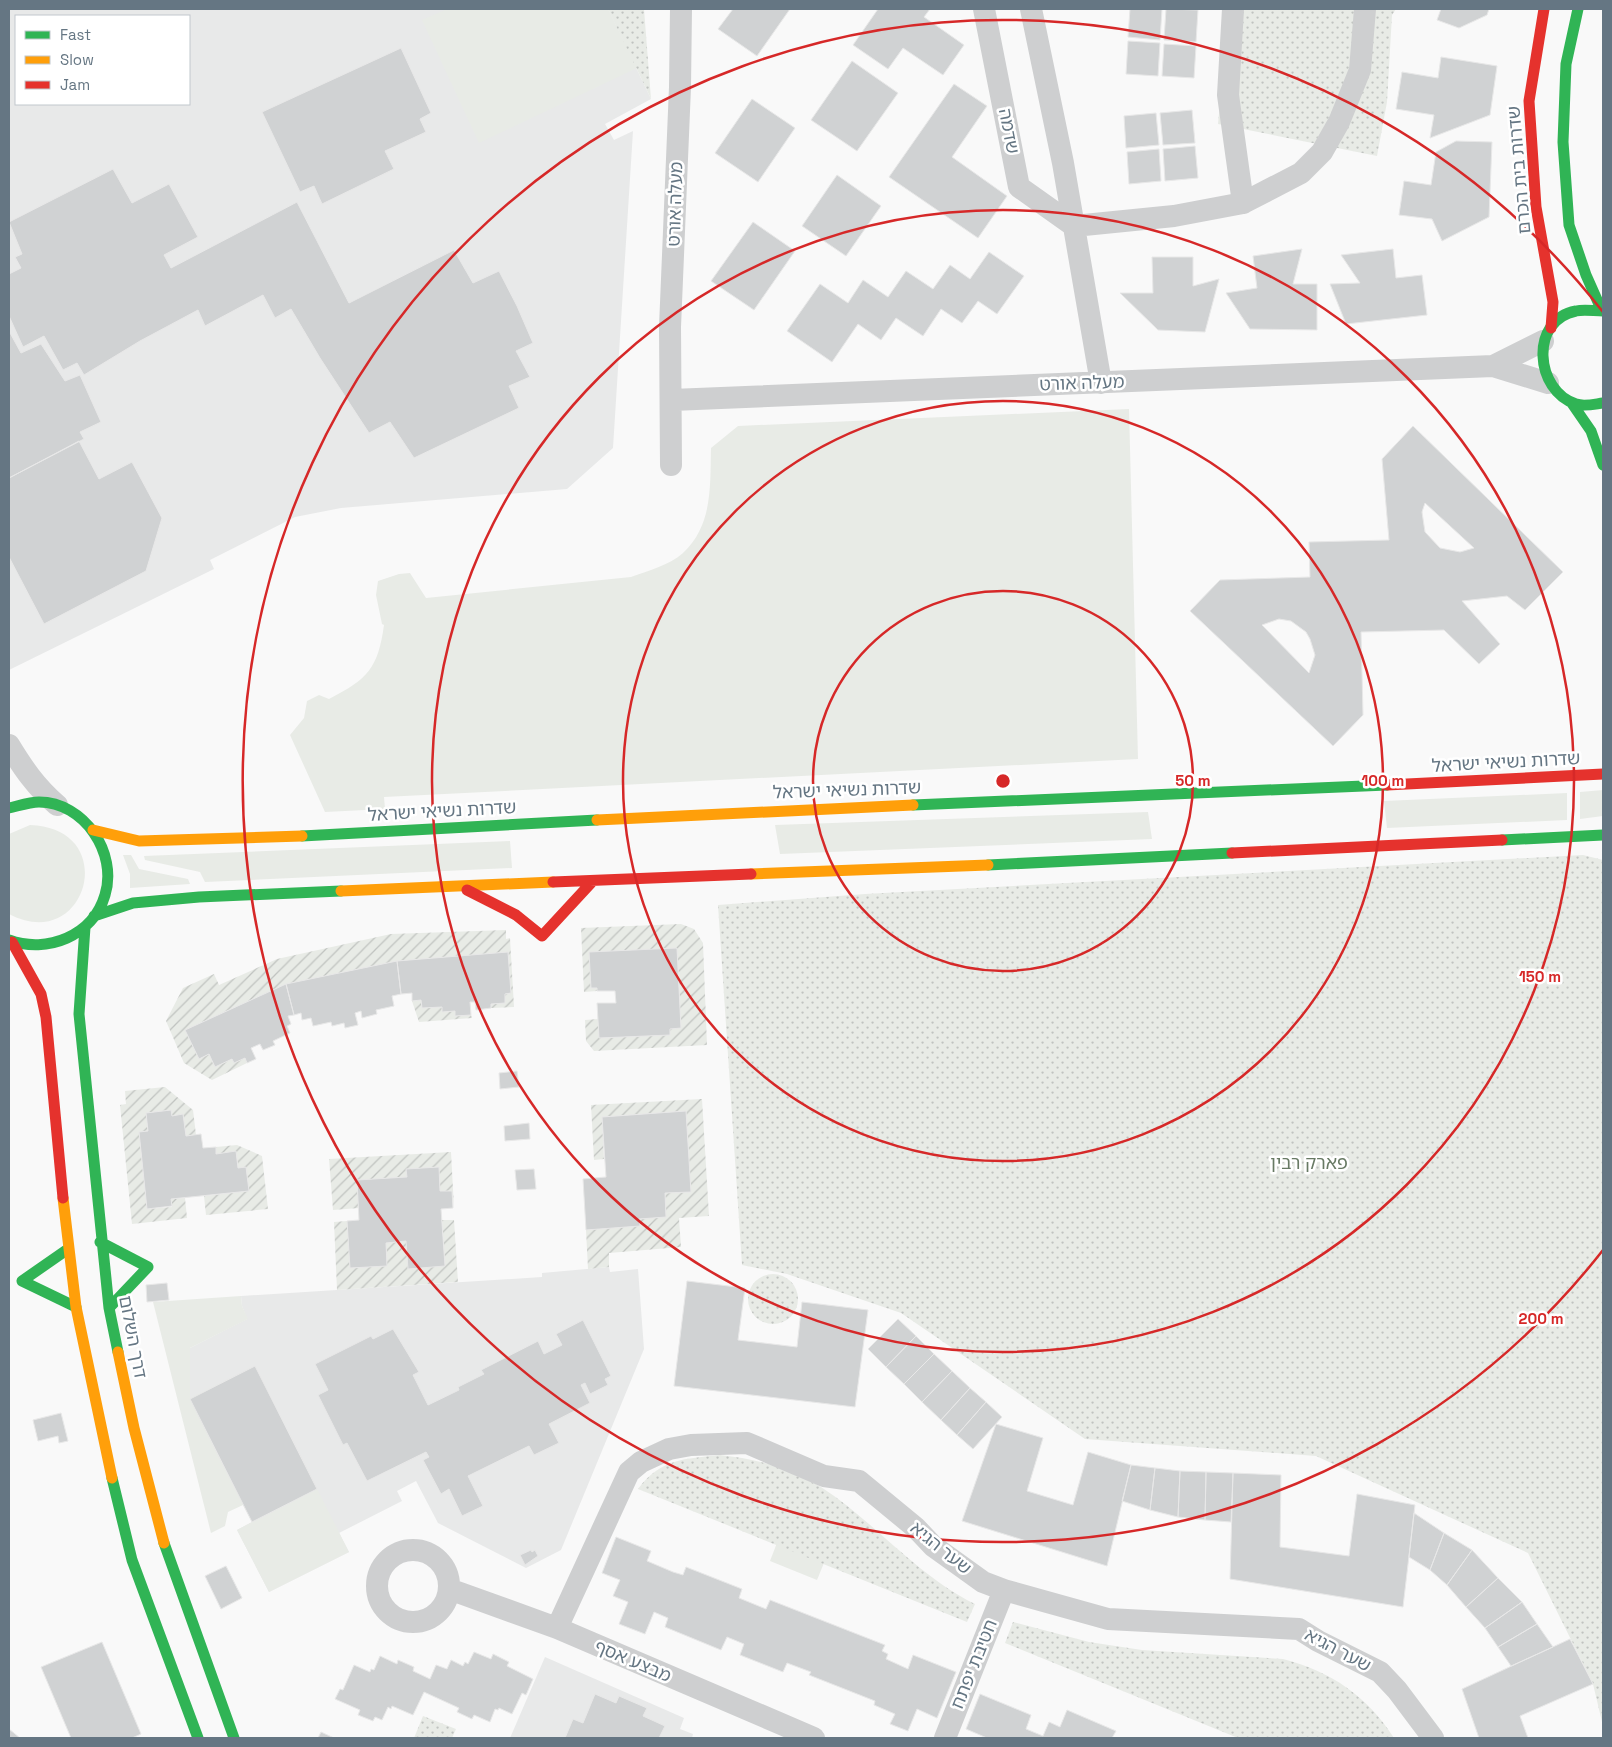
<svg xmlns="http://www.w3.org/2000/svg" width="1612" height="1747" font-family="'Space Grotesk','Noto Sans Hebrew',sans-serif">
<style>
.built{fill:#e8e9e9;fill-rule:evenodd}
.grass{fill:#e8ebe6}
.park{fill:url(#park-dots)}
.garden{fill:url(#garden-furrows)}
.building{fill:#d0d2d3;stroke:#e8e8e8;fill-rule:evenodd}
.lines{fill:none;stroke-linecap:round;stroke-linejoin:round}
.street{stroke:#cecfd0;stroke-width:22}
.fast{stroke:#30b455;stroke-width:11}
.slow{stroke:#ff9f0a;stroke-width:11}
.jam{stroke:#e5322d;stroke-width:11}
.ring{fill:none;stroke:#d62828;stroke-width:2.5}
.labels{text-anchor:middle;stroke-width:5;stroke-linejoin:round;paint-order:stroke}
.street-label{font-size:18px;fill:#657683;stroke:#fff}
.park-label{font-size:18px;fill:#687a64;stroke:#fff}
.centre{fill:#d62828;stroke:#fff;stroke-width:2.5}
.ring-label{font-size:15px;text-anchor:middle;font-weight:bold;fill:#d62828;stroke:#fff;stroke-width:5;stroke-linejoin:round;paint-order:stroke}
</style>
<defs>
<pattern id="park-dots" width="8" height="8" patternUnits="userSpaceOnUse" patternTransform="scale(1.25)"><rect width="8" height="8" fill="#e8ebe6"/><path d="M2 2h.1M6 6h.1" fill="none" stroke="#c0c3c0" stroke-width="1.8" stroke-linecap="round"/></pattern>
<pattern id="garden-furrows" width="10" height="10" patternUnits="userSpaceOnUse" patternTransform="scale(1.25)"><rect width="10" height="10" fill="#e8ebe6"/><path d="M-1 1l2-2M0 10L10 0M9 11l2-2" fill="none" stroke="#c0c3c0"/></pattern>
</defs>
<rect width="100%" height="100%" fill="#f9f9f9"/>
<!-- built -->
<path class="built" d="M9 9H608L651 99 605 124 614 140 633 131 613 448 567 489 341 508 295 517 210 560 214 569 9 670ZM16 16H189V104H16Z
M609 1267 610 1272 638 1269 644 1349 561 1550 526 1568 438 1523 416 1481 397 1491 402 1501 339 1533 349 1552 269 1592 237 1530 252 1522 190 1399V1348L247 1319 242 1306 241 1296 542 1277V1273Z
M545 1657 684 1718 680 1729 693 1734 692 1738H510Z"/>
<!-- grass -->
<path class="grass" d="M447 9H608L637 68 479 143 422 20Z
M1129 409 1138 759 384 797 385 809 325 812 290 735 304 718 307 701 319 695 329 699C368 679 378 668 384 625L382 624 376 595 378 581 399 574 410 573 426 598 631 577C647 571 670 565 683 553 713 525 710 486 711 448L738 426Z
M1603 790V816L1580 819V792Z
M1567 793V820L1387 828 1384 801Z
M1148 812 1152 839 780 854 775 825Z
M30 825C122 828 87 955 9 914V834Z
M510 841 512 868 205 882 200 872 145 860 144 856Z
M123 855H131L139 869 188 879 190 884 130 888V874Z
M241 1296 242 1306 248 1319 190 1348V1398L255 1366 349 1552 269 1592 237 1530 252 1522 243 1505 228 1512 225 1526 211 1533 153 1302Z
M780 1535 828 1553 817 1580 770 1561Z"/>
<!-- park -->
<path class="park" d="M608 9H644L651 99Z
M1229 9H1396L1392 15 1387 102 1377 156 1218 124Z
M1583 855 1603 860V1726L1593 1684 1528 1553 1316 1456 1085 1439 901 1313 787 1274 742 1265 718 905 865 894Z
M748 1299a25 25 0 1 1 50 0a25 25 0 1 1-50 0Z
M720 1455C755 1459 791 1467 821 1487 875 1522 916 1575 975 1604L967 1622 638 1489C661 1458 685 1459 720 1455Z
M1013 1622 1089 1642 1142 1650 1283 1659C1331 1671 1368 1697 1394 1738H1238L1005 1643Z
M423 1716 456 1729 452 1738H414Z"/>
<!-- garden -->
<path class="garden" d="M681 924 694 929 703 943 707 1045 594 1051 586 1041 585 1020 598 1019 599 1038 670 1035V1029L681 1028 677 949 589 952 591 988H597V991L584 992 581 928Z
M506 930V939L510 938 514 1007 491 1008V1004L505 1003V994L511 993 508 952 397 961 287 984 186 1030 199 1059 209 1054 215 1067 232 1059 245 1058 247 1063 212 1080 184 1063 166 1021 183 988 214 974 219 985 277 959 391 934Z
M421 1000 422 1008 442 1007 443 1012 455 1011V1016L471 1015 472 1018 419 1022 412 1001Z
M165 1087 193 1110 196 1135 186 1136 183 1115 172 1116 171 1110 146 1113 148 1131 139 1132 147 1209 172 1207 171 1199 185 1198 187 1218 132 1224 120 1105 126 1104 125 1091Z
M702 1099 709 1216 679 1218 681 1247 609 1253V1267L588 1269 586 1230 639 1226V1219L666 1217 665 1193 691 1192 686 1111 602 1117 604 1159 594 1160 591 1105Z
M237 1145 262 1156 268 1209 206 1215 204 1196 248 1191 246 1167 238 1168 236 1152 216 1154V1147Z
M451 1152 454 1208 452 1191H440L438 1167 407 1169V1177L357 1180 359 1208 333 1210 329 1159Z
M442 1220H454L458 1282 337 1290 334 1222 347 1221 350 1268 387 1266 386 1243 406 1241 445 1266Z"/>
<!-- building -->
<path class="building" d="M733 9H790L757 56 718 29Z
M878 9H930L924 17 964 45 943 75 903 48 888 69 853 45Z
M1130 9H1162L1160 40 1128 37Z
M1166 9 1198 10 1196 42 1164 40Z
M1441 9H1489L1487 15 1459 28 1437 20Z
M1128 41 1160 43 1158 76 1126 74Z
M1164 44 1196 46 1194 78 1162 76Z
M401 48 431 113 420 119 426 132 385 151 394 169 322 204 314 186 300 192 262 112Z
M1441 57 1497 66 1490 115 1430 138 1434 115 1396 109 1402 72 1438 78Z
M852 61 898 93 857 151 811 120Z
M954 84 987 106 952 157 1007 196 978 238 889 177Z
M752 99 795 128 758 182 715 153Z
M1192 110 1195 143 1163 145 1160 113Z
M1156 113 1159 145 1126 148 1124 116Z
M1456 141 1492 142 1489 217 1442 241 1432 219 1399 215 1404 181 1431 185 1436 152Z
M1195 146 1198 178 1165 181 1163 149Z
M1159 149 1161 181 1129 184 1127 152Z
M113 169 132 203 169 184 198 237 164 255 171 268 297 202 349 303 454 250 473 283 499 271 517 306 533 343 516 351 530 377 509 386 519 408 414 458 390 422 369 433 320 358 291 309 275 318 263 295 205 326 198 310 140 341 84 375 77 363 63 370 44 336 23 347 9 316V274L21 268 15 257 22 254 9 222Z
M837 175 881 206 846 256 802 226Z
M753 222 795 251 754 310 711 281Z
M1302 249 1293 284H1317V330L1250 329 1226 293 1257 288 1253 256Z
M1393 249 1396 278 1422 275 1427 315 1346 324 1330 284 1360 283 1341 255Z
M989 252 1024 276 997 314 978 301 962 323 941 309 923 336 896 318 881 340 858 324 832 362 787 331 820 284 848 303 863 280 888 297 906 271 933 289 950 265 970 279Z
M1152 257H1193V286L1219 279 1205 332 1158 330 1120 293H1153Z
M9 331 21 353 41 344 65 381 80 375 101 422 80 432 84 439 9 478Z
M1413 426 1563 572 1525 610 1507 596 1462 601 1500 644 1479 664 1444 630 1361 632 1363 715 1333 746 1190 611 1220 580 1310 577 1309 542 1389 540 1382 459ZM1425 503 1474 548 1460 552 1440 548 1425 532 1422 512ZM1279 619 1291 621 1306 632 1310 639 1315 655 1309 673 1262 625Z
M79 441 99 479 132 462 162 518 146 571 44 624 9 557V478Z
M677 948 681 1028 670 1029V1035L599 1038 597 1003H616L615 991H597V988H591L589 952Z
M508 952 511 993 505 994V1003L491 1004V1008L476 1010 475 1002H470L471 1015 455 1016V1011L442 1012V1007L422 1008 421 1000 412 1001V993L401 994 397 961Z
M397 961 401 994 392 996 394 1006 376 1010 377 1014 362 1018 361 1011 355 1013 358 1025 345 1028 344 1023 332 1026 331 1022 313 1026 311 1018 302 1020 301 1013 294 1015 286 984Z
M286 984 294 1015 288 1016 291 1024 287 1026 290 1033 273 1041 275 1045 263 1050 260 1044 251 1048 256 1059 247 1063 245 1058 234 1063 232 1059 215 1067 209 1054 199 1059 185 1030Z
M517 1071 519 1087 500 1089 499 1073Z
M171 1110 172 1116 183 1114 186 1136 201 1134 203 1148 216 1147V1154L236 1151 238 1168 246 1167 249 1191 171 1199 172 1206 147 1209 139 1132 148 1131 146 1113Z
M686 1111 691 1192 665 1193 666 1217 639 1219 640 1226 586 1230 583 1179 606 1177 602 1117Z
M529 1123 530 1139 505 1141 504 1126Z
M439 1167 440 1191H452L453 1208 441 1209 445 1266 408 1269 406 1241 386 1243 387 1266 350 1268 347 1221 359 1220 357 1180 407 1177 406 1169Z
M534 1169 536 1189 517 1190 515 1170Z
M687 1281 745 1288 738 1340 797 1347 802 1302 868 1310 855 1407 674 1386Z
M167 1283 169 1300 147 1302 146 1285Z
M898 1319 916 1336 886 1367 868 1349Z
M583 1320 611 1376 605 1379 608 1385 590 1394 585 1383 581 1385 590 1403 549 1424 559 1443 534 1455 529 1446 468 1476 483 1506 462 1516 449 1489 441 1494 423 1460 429 1457 426 1452 367 1481 347 1443 343 1445 318 1395 328 1390 315 1364 371 1336 373 1339 393 1329 419 1372 413 1375 428 1405 459 1390 458 1387 484 1374 481 1370 538 1341 544 1354 562 1345 556 1334Z
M916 1336 934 1354 904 1384 886 1367Z
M934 1354 952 1371 922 1402 904 1384Z
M255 1366 317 1489 252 1522 190 1399Z
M952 1371 970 1388 941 1420 922 1402Z
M970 1388 986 1402 957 1435 941 1420Z
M986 1402 1002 1417 973 1449 957 1435Z
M61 1413 68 1441 59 1443 58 1436 38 1441 33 1420Z
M996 1424 1043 1438 1027 1491 1073 1505 1088 1452 1131 1465 1107 1566 962 1521Z
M1131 1465 1155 1468 1150 1510 1122 1501Z
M1155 1468 1180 1471 1178 1517 1150 1510Z
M1180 1471 1206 1472 1205 1520 1178 1517Z
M1206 1472 1233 1473 1231 1522 1205 1520Z
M1233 1473 1281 1475 1280 1547 1349 1556 1357 1494 1415 1505 1403 1607 1230 1579Z
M1414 1513 1444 1533 1430 1570 1409 1557Z
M1444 1533 1472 1550 1447 1585 1430 1570Z
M616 1537 651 1551 647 1561 673 1572 683 1575 686 1567 742 1589 739 1598 766 1609 770 1600 885 1645 882 1651 888 1654 886 1659 908 1669 913 1655 956 1672 937 1718 917 1709 908 1731 890 1724 895 1714 874 1705 875 1701 809 1675 811 1672 787 1663 783 1672 740 1655 744 1644 727 1637 721 1650 665 1627 668 1618 654 1612 645 1634 619 1624 628 1602 613 1596 620 1580 602 1573Z
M531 1550 532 1552 535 1550 538 1556 525 1565 520 1555Z
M1472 1550 1498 1578 1466 1607 1447 1585Z
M226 1566 242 1598 221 1609 205 1576Z
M1498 1578 1522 1602 1485 1628 1466 1607Z
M1522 1602 1537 1624 1498 1647 1485 1628Z
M1537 1624 1553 1647 1511 1666 1498 1647Z
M1570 1639 1593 1684 1520 1716 1528 1738H1479L1462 1689Z
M102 1642 141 1734 132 1738H71L41 1667Z
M474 1652 491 1659 493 1654 509 1662 507 1666 533 1679 526 1695 522 1693 512 1714 499 1708 498 1710 495 1709 490 1722 474 1715 472 1719 457 1712 459 1708 424 1692 413 1715 392 1706 391 1709 388 1707 382 1720 375 1717 373 1721 358 1715 360 1710 335 1699 340 1689 343 1690 354 1665 370 1672 371 1669 374 1670 380 1656 397 1664 398 1660 414 1667 413 1671 430 1679 436 1665 447 1669 451 1660 463 1666 465 1662 468 1664Z
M595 1694 616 1703 619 1696 647 1708 643 1716 665 1726 659 1738H565L573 1719 583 1723Z
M980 1694 1031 1715 1026 1729 1043 1736 1049 1722 1060 1727 1067 1710 1116 1731 1112 1738H987L966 1729Z
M9 1729 20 1738H9Z
M321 1732 334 1738H318Z"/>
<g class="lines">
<!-- street -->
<path class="street" d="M984 9 1019 187 1074 226 1174 216 1243 203 1301 173 1322 152 1339 122 1360 70 1365 9
M1031 9 1063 163 1101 383
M1233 9 1228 95 1243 203
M1493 366 1543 341
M672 400 1493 366 1548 383
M671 465 670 327 680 87 681 9
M9 745C23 768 36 787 57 805
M377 1586a36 36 0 1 1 72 0a36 36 0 1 1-72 0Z
M449 1589 557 1628 814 1738
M557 1628 629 1472 641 1462 669 1449 691 1445 747 1443 824 1476 859 1481 916 1528 933 1546 983 1582 1004 1590 1108 1619 1299 1629 1318 1641 1380 1672 1397 1690 1433 1738
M945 1738 1004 1590"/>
<!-- fast -->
<path class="fast" d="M1578 9 1566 64 1563 142 1569 225 1586 275 1602 311
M1603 311C1594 311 1584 309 1576 311 1529 320 1535 391 1576 404 1584 407 1595 404 1603 403
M1571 402 1591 431 1603 465
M913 805 1387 785
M9 808C18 806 30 802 39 802 84 802 118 853 105 895 93 936 47 954 9 940
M302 836 597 820
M1502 840 1603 835
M988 865 1232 853
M94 916 133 903 199 897 341 891
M85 927 79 1014 109 1308 118 1352
M100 1242 148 1267 109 1308
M68 1249 22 1281 76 1307
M112 1478 132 1560 198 1738
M164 1543 234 1738"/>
<!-- slow -->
<path class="slow" d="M597 820 913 805
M93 830 139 841 302 836
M751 874 988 865
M341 891 553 882
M63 1198 76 1307 112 1478
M118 1352 134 1428 164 1543"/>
<!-- jam -->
<path class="jam" d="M1544 9 1529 101 1536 207 1553 302 1551 328
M1387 785 1603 774
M1232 853 1502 840
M553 882 751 874
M467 890 516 915 542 936 591 883
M12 942 41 994 46 1017 63 1198"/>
</g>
<!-- distance rings -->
<g class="ring">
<circle cx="1003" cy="781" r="190"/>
<circle cx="1003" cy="781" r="380"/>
<circle cx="1003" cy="781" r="571"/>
<path d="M1603 1250A761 761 0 1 1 1603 312"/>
</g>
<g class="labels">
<!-- street labels -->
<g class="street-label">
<text transform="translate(1009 131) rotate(79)" y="6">שדמה</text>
<text transform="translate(1519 170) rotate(-95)" y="6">שדרות בית הכרם</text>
<text transform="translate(675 204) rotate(-88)" y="6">מעלה אורט</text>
<text transform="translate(1082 383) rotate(-2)" y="6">מעלה אורט</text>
<text transform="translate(1506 762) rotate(-3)" y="6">שדרות נשיאי ישראל</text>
<text transform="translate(847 790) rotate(-2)" y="6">שדרות נשיאי ישראל</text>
<text transform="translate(442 811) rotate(-3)" y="6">שדרות נשיאי ישראל</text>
<text transform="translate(133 1337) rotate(79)" y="6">דרך השלום</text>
<text transform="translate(941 1548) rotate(39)" y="6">שער הגיא</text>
<text transform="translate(1338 1650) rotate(28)" y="6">שער הגיא</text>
<text transform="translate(633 1661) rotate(23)" y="6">מבצע אסף</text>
<text transform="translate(974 1664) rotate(-68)" y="6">חטיבת יפתח</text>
</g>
<!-- park labels -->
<g class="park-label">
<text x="1309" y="1169">פארק רבין</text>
</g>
</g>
<circle cx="1003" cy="781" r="8" class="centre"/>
<g class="ring-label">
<text x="1193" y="786">50 m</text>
<text x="1383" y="786">100 m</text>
<text x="1540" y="982">150 m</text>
<text x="1541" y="1324">200 m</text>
</g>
<!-- border -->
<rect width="1612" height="1747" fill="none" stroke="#657683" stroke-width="20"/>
<!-- legend -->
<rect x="15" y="15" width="175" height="90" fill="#ffffff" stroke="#c1c8cd"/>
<rect x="25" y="31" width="25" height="8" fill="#30b455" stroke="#c1c8cd"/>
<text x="60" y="40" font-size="15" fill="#657683">Fast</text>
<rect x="25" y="56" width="25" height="8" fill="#ff9f0a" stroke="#c1c8cd"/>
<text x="60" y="65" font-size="15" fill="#657683">Slow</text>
<rect x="25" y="81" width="25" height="8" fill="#e5322d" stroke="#c1c8cd"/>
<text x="60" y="90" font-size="15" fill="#657683">Jam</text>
</svg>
